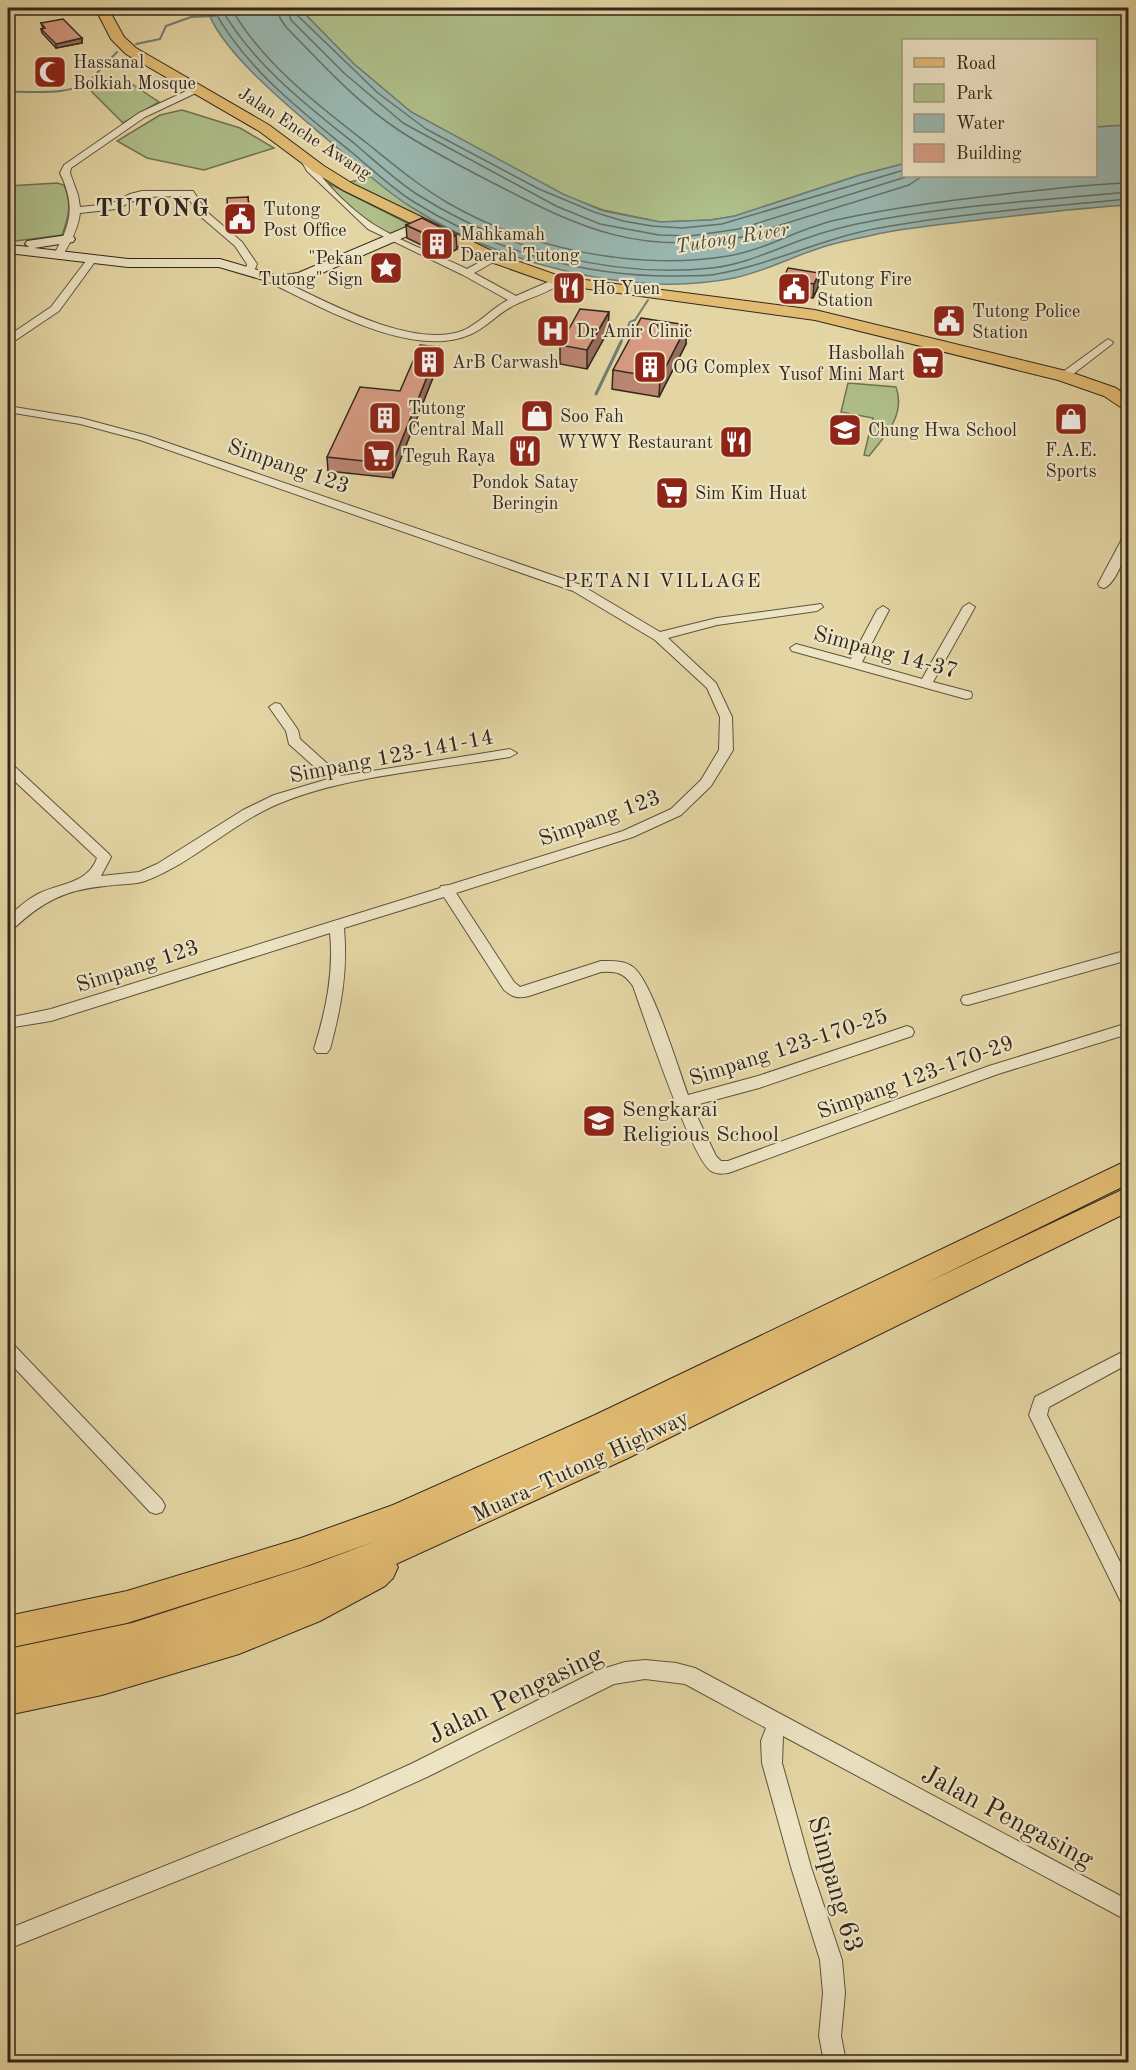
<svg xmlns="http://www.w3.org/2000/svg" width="1136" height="2070" font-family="'Old Standard TT',serif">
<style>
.green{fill:#afbf8a;stroke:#707354;stroke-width:1.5}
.water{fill:#99b7b0;stroke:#707d75;stroke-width:1.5}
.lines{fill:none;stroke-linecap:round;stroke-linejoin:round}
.shore{stroke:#666f66;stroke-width:1.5}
.stream-far1{stroke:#707d75;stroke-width:2}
.stream{stroke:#707d75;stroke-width:3}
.street-casing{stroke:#5e533f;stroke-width:2}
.secondary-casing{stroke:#32271d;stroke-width:2}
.primary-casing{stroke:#32271d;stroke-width:2}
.highway-casing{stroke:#32271d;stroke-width:2}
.street{fill:#ede4c4;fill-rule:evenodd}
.secondary{fill:#ede4c4;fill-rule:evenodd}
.primary{fill:#e2bb72;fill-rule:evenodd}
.highway{fill:#e2bb72;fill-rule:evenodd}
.wall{fill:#ba8672;stroke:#32271d;stroke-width:1.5}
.shaded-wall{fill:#976d5c;stroke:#32271d;stroke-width:1.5}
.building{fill:#d89c84;stroke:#32271d;stroke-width:1.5}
.labels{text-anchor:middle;stroke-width:4.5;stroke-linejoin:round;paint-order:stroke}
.far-poi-label{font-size:18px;fill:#32271d;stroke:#ede4c4;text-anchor:start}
.far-street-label{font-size:18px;fill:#32271d;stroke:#ede4c4}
.far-water-label{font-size:20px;font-style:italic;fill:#4c4b42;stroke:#ede4c4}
.far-neighbourhood-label{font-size:20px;letter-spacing:1.5px;fill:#32271d;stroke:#ede4c4}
.street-label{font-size:22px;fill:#32271d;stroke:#ede4c4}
.poi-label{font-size:22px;fill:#32271d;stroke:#ede4c4;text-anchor:start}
.far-district-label{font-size:24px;font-weight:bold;letter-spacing:1.5px;fill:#32271d;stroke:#ede4c4}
.near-street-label{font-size:27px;fill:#32271d;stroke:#ede4c4}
</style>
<rect width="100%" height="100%" fill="#e4d6a4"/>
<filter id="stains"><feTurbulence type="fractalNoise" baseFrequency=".00333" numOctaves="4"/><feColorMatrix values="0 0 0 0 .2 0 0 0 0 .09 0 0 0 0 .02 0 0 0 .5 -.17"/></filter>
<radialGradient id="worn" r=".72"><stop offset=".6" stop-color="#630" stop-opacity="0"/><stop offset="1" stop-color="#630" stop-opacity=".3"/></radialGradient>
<!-- green -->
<path class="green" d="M299 8H1128V125L1096 127V40H904L903 164 860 175 735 216 711 220 660 222 603 210 563 195 411 112 354 64Z
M126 80 159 102 123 123 89 89Z
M182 110 240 128 274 148 204 170 147 158 117 141 160 115Z
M372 176C412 212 459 234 509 253L499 258 347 183Z
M57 183 64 185C72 204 69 217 62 235L8 242V186Z
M328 183 415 227 392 237C368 224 343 205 328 183Z
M848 383 896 387C906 415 885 436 869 456L864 455 873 418 841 412Z"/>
<!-- water -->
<path class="water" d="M207 8H299L354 64 411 112 563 194 603 211 660 222 711 220 735 216 860 175 903 164 904 176H1096V127L1128 125V205C1079 208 1029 214 979 220 945 224 910 227 877 234 857 239 836 242 817 249 789 258 763 272 734 278 630 299 495 262 408 205 379 186 354 162 328 140 294 111 218 50 207 8Z"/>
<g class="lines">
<!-- shore -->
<path class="shore" d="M213 8C243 66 300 110 350 151 371 168 391 188 414 202 492 251 585 277 676 276 690 275 704 277 717 274 773 264 823 238 879 228 961 213 1045 207 1128 199
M221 8C252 63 306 105 355 144 375 161 396 181 418 195 504 249 610 279 712 268 748 264 779 247 813 236 833 229 856 224 877 220 959 205 1045 200 1128 192
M231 8C263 64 318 105 368 144 394 165 419 186 448 203 527 249 638 271 728 256 766 250 799 228 836 220 895 207 954 200 1014 193 1052 189 1090 184 1128 183
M278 8 280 18 286 27C321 63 357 103 400 131 432 152 466 169 499 186 585 231 643 255 742 237L909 185 922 176
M287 8 291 20 344 73 403 123 556 206 600 224 659 235 690 236 739 229 909 176
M295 8 297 15 378 93 426 129 539 189 594 212 623 221 652 226 682 228 722 224 904 170"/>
<!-- stream-far1 -->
<path class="stream-far1" d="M136 44 160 39 166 26 191 17 215 16
M93 77 117 52
M8 92C34 91 68 96 90 81
M620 344 630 322 635 320 648 300"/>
<!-- stream -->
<path class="stream" d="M596 394 621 342"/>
<defs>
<path id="street" d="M197 86 200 87V91L145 117 71 168 70 173 78 195 80 207 111 204 130 194 142 191H193L207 212 242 242 257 264 253 274H245L247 264 235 246 200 216 187 196 142 197 116 209 80 213C78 229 70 244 61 258H55L53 256C71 225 76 206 60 173L64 165 139 113Z
M305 156 308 157C323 182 349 208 373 224 399 241 438 255 467 269L491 256H497V260L474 273 516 296 555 279 564 281C550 293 527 298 511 307 496 315 485 329 469 335 409 360 317 304 262 279V275H270C318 297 409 350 462 331 479 324 492 308 508 300L463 275 368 229 307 171 300 159Z
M89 257 97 259 59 311 13 342 8 343V336L51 307Z
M1108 339 1113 342 1112 344 1068 378H1060V374Z
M8 406 81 418 148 436 581 585 660 632 717 618 821 604 823 607 817 611 717 625 668 638 716 683 732 717 733 750 711 786 681 815 633 837 456 893 514 982 520 987 601 961C612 961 624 960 633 967 652 981 678 1068 688 1095L758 1076 907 1026 912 1028 914 1032 912 1036 759 1088 692 1106 716 1156 721 1161H728L989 1066 1128 1023V1034L998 1074 734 1171C727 1174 717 1175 711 1171 691 1158 644 1017 633 986 624 973 617 971 601 972L529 996C517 999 513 997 504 990L444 897 344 928C348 971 341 1008 330 1049L327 1053H317L314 1049C326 1010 334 973 330 933L51 1021 8 1028V1018L51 1009 440 888 441 886 449 885 623 831 671 809 701 780 719 750 720 717 707 688 655 640 573 591 140 440 80 424 8 412Z
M1128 535C1129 548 1117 583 1104 588L1100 587 1098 584 1122 539Z
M969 603 975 607 933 682 971 692 972 695 971 698 966 699 792 651 790 648 796 644 851 659 877 610 883 606 889 610 862 662 922 679 963 607Z
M275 703 280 704 298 730 300 739 341 776 510 749 517 753 510 757C438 769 350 775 283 802 234 821 195 862 145 881 133 885 118 884 105 886 65 890 43 901 13 929L8 930V917C17 909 26 900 38 894 59 883 88 884 97 858L8 775V764L13 765 109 854 111 857 101 876 139 872 157 864 243 810 274 795 328 779 289 744 286 731 269 707Z
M1128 950V960L968 1005 963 1004 961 1000 963 996 968 995Z
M8 1343 14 1345 162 1500 165 1506 162 1512 156 1514 150 1512 8 1361Z
M1128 1349V1364L1049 1407 1047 1415 1128 1578V1605L1121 1602 1029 1415 1035 1397Z
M645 1660 676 1663 695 1668 1128 1900V1921L783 1736 782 1763 811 1867 842 1960 845 1993 841 2036 846 2062H824L819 2036 823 1993 820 1960 791 1867 762 1763 761 1741 766 1728 685 1684 645 1679 614 1684 427 1777 361 1807 8 1949V1929L349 1792 413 1763 596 1671 625 1662Z"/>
<path id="secondary" d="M423 220 430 224 428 227 306 280 277 284 219 267H128L8 253V245L29 247 25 244 27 241 68 235 73 236 75 239 73 242 34 248 128 259H220L278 276 298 273Z"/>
<path id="primary" d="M95 8H108L124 37 136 48 269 125 324 166 353 184 500 255 562 277 815 310 1070 372 1116 388 1128 397V409L1122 408 1104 396 1058 380 815 320 553 284 488 261 343 190 314 172 259 131 126 54 111 39Z"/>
<path id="highway" d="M1128 1160V1184L924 1284 1128 1187V1212L626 1459 396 1564 398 1567 393 1578 385 1586 320 1621 239 1654 102 1695 8 1715V1649L132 1623 312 1565 376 1541 301 1568 127 1623 8 1648V1616L127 1591 301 1538 393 1505 595 1415Z"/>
</defs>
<!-- street casing -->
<use href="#street" class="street-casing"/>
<!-- secondary casing -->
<use href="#secondary" class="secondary-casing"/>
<!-- primary casing -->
<use href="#primary" class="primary-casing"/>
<!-- highway casing -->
<use href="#highway" class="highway-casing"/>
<!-- street -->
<use href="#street" class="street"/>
<!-- secondary -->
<use href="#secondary" class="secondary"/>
<!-- primary -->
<use href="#primary" class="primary"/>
<!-- highway -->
<use href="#highway" class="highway"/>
</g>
<!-- wall -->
<path class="wall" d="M41 23 82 38V43L56 48 42 33 41 29 43 28Z
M248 197 251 225 245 226V229L229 227 228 213Z
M406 225 457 249 444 256 407 238Z
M819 273 818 287 813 298 782 293 783 279Z
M608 331 587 369 560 364V345Z
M686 344 659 397 612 389 613 370Z
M439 347 440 360 393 478 328 471 327 457 400 391Z"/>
<!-- shaded-wall -->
<path class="shaded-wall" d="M82 38V43L56 48V44Z
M456 235 457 249 444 256 443 242Z
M819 273 818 287 813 298 814 284Z
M609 312 608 331 587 369V350Z
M687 325 686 344 659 397 660 378Z
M439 347 440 360 393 478 392 464Z"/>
<!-- building -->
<path class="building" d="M63 19 82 38 56 44 41 29 45 28 41 23Z
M248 197 249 211 243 212V215L228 213 227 198Z
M422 218 456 235 443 242 406 225Z
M788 268 819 273 814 284 783 279Z
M580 309 609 312 587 350 560 345Z
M641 318 687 325 660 378 613 370Z
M420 345 439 347 392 464 327 457 360 387 400 391Z"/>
<!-- icons -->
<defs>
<symbol id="mosque-square" viewBox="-11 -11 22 22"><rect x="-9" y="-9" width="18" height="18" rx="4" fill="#8f2418" stroke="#ede4c4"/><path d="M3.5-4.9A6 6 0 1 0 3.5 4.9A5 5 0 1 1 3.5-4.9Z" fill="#fff"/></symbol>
<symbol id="civic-square" viewBox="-11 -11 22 22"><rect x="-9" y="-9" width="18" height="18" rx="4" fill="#8f2418" stroke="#ede4c4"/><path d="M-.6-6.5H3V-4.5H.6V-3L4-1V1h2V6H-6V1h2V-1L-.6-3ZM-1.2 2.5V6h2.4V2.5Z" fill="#fff"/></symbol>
<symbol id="building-square" viewBox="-11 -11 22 22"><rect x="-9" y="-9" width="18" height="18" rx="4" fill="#8f2418" stroke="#ede4c4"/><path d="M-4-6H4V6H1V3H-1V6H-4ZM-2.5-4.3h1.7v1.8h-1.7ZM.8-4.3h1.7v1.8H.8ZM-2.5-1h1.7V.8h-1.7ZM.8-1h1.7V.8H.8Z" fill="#fff"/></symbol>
<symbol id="sight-square" viewBox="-11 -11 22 22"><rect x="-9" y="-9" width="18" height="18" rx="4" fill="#8f2418" stroke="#ede4c4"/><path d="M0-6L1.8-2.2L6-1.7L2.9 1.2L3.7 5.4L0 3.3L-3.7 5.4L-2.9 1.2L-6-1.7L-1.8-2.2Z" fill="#fff"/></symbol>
<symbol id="restaurant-square" viewBox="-11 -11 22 22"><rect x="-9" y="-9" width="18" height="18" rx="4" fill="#8f2418" stroke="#ede4c4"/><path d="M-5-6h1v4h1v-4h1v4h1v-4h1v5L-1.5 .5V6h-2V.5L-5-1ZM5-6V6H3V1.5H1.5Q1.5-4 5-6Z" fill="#fff"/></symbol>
<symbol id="hospital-square" viewBox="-11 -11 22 22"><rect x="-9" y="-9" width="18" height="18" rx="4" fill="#8f2418" stroke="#ede4c4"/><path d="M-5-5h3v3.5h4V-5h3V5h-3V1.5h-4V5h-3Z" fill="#fff"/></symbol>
<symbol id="supermarket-square" viewBox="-11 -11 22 22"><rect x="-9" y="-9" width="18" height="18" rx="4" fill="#8f2418" stroke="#ede4c4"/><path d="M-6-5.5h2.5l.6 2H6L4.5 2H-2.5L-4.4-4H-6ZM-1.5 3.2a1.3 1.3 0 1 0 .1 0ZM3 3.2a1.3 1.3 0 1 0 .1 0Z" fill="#fff"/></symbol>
<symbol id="shop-square" viewBox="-11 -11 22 22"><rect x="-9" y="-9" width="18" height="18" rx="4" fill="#8f2418" stroke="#ede4c4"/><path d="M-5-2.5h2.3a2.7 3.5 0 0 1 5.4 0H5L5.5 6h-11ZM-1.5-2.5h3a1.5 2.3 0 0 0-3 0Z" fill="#fff"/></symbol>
<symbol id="school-square" viewBox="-11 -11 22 22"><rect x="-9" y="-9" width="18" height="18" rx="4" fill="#8f2418" stroke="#ede4c4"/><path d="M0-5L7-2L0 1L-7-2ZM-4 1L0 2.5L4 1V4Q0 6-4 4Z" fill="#fff"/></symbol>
</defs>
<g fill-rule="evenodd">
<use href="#mosque-square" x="31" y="53" width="38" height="38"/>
<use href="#civic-square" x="221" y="200" width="38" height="38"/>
<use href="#building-square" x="418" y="225" width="38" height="38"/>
<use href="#sight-square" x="367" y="249" width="38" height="38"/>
<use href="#restaurant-square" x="550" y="269" width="38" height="38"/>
<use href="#civic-square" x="775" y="270" width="38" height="38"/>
<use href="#civic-square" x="930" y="302" width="38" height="38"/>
<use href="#hospital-square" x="534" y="312" width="38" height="38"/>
<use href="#building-square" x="410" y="343" width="38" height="38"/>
<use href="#supermarket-square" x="909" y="344" width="38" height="38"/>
<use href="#building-square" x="631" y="348" width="38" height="38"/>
<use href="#shop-square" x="518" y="397" width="38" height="38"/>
<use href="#building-square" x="366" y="399" width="38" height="38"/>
<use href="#shop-square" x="1052" y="400" width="38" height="38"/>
<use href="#school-square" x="826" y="411" width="38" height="38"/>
<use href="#restaurant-square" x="717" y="423" width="38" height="38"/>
<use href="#restaurant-square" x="506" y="432" width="38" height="38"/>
<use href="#supermarket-square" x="360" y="437" width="38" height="38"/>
<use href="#supermarket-square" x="653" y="474" width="38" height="38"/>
<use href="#school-square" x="580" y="1102" width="38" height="38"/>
</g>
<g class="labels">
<!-- far-poi labels -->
<g class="far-poi-label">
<text x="73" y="68">Hassanal<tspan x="73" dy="21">Bolkiah Mosque</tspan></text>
<text x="263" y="215">Tutong<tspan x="263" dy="21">Post Office</tspan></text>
<text x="460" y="240">Mahkamah<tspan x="460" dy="21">Daerah Tutong</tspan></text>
<text x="363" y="264" text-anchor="end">"Pekan<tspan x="363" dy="21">Tutong" Sign</tspan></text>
<text x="817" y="285">Tutong Fire<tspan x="817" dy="21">Station</tspan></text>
<text x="592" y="294">Ho Yuen</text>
<text x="972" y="317">Tutong Police<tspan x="972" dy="21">Station</tspan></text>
<text x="576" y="337">Dr Amir Clinic</text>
<text x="905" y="359" text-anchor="end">Hasbollah<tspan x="905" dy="21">Yusof Mini Mart</tspan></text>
<text x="452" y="368">ArB Carwash</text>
<text x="673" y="373">OG Complex</text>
<text x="408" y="414">Tutong<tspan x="408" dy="21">Central Mall</tspan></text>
<text x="560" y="422">Soo Fah</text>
<text x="868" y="436">Chung Hwa School</text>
<text x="713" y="448" text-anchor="end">WYWY Restaurant</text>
<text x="1071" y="456" text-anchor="middle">F.A.E.<tspan x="1071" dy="21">Sports</tspan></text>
<text x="402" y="462">Teguh Raya</text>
<text x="525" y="488" text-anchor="middle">Pondok Satay<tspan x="525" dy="21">Beringin</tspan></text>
<text x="695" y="499">Sim Kim Huat</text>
</g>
<!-- far-street labels -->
<g class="far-street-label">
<text transform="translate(305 133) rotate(33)" y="6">Jalan Enche Awang</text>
</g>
<!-- far-water labels -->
<g class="far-water-label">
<text transform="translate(732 237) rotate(-9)" y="7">Tutong River</text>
</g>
<!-- far-neighbourhood labels -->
<g class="far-neighbourhood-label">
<text x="663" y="587">PETANI VILLAGE</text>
</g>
<!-- street labels -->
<g class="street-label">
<text transform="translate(289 465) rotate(19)" y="8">Simpang 123</text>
<text transform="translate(886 651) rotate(15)" y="8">Simpang 14-37</text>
<text transform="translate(391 755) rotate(-11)" y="8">Simpang 123-141-14</text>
<text transform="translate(599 817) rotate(-20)" y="8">Simpang 123</text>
<text transform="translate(137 965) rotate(-18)" y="8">Simpang 123</text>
<text transform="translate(788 1046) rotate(-18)" y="8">Simpang 123-170-25</text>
<text transform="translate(915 1076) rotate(-20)" y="8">Simpang 123-170-29</text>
<text transform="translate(580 1465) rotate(-25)" y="8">Muara–Tutong Highway</text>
</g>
<!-- poi labels -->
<g class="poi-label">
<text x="622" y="1116">Sengkarai<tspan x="622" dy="25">Religious School</tspan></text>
</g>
<!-- far-district labels -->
<g class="far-district-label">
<text x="153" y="216">TUTONG</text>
</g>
<!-- near-street labels -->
<g class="near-street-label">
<text transform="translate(515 1694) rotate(-26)" y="9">Jalan Pengasing</text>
<text transform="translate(1008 1816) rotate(28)" y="9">Jalan Pengasing</text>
<text transform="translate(836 1884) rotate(74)" y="9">Simpang 63</text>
</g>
</g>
<!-- margin -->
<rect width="1136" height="2070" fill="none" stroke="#e4d6a4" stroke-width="30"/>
<rect x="9" y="9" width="1118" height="2052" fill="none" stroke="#32271d" stroke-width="3"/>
<rect x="15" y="15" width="1106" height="2040" fill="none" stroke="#32271d" stroke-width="1.5"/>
<!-- legend -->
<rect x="902" y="39" width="195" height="138" fill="#ede4c4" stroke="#a29881" stroke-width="1.5"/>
<rect x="914" y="58" width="30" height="9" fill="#e2bb72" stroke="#a29881" stroke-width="1.5"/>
<text x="956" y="69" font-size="18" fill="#32271d">Road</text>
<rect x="914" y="84" width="30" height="18" fill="#afbf8a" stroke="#a29881" stroke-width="1.5"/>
<text x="956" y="99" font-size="18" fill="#32271d">Park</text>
<rect x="914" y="114" width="30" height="18" fill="#99b7b0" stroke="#a29881" stroke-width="1.5"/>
<text x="956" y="129" font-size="18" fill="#32271d">Water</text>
<rect x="914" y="144" width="30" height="18" fill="#d89c84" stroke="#a29881" stroke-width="1.5"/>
<text x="956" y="159" font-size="18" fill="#32271d">Building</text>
<rect width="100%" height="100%" filter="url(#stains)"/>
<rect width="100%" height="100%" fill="url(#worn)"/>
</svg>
